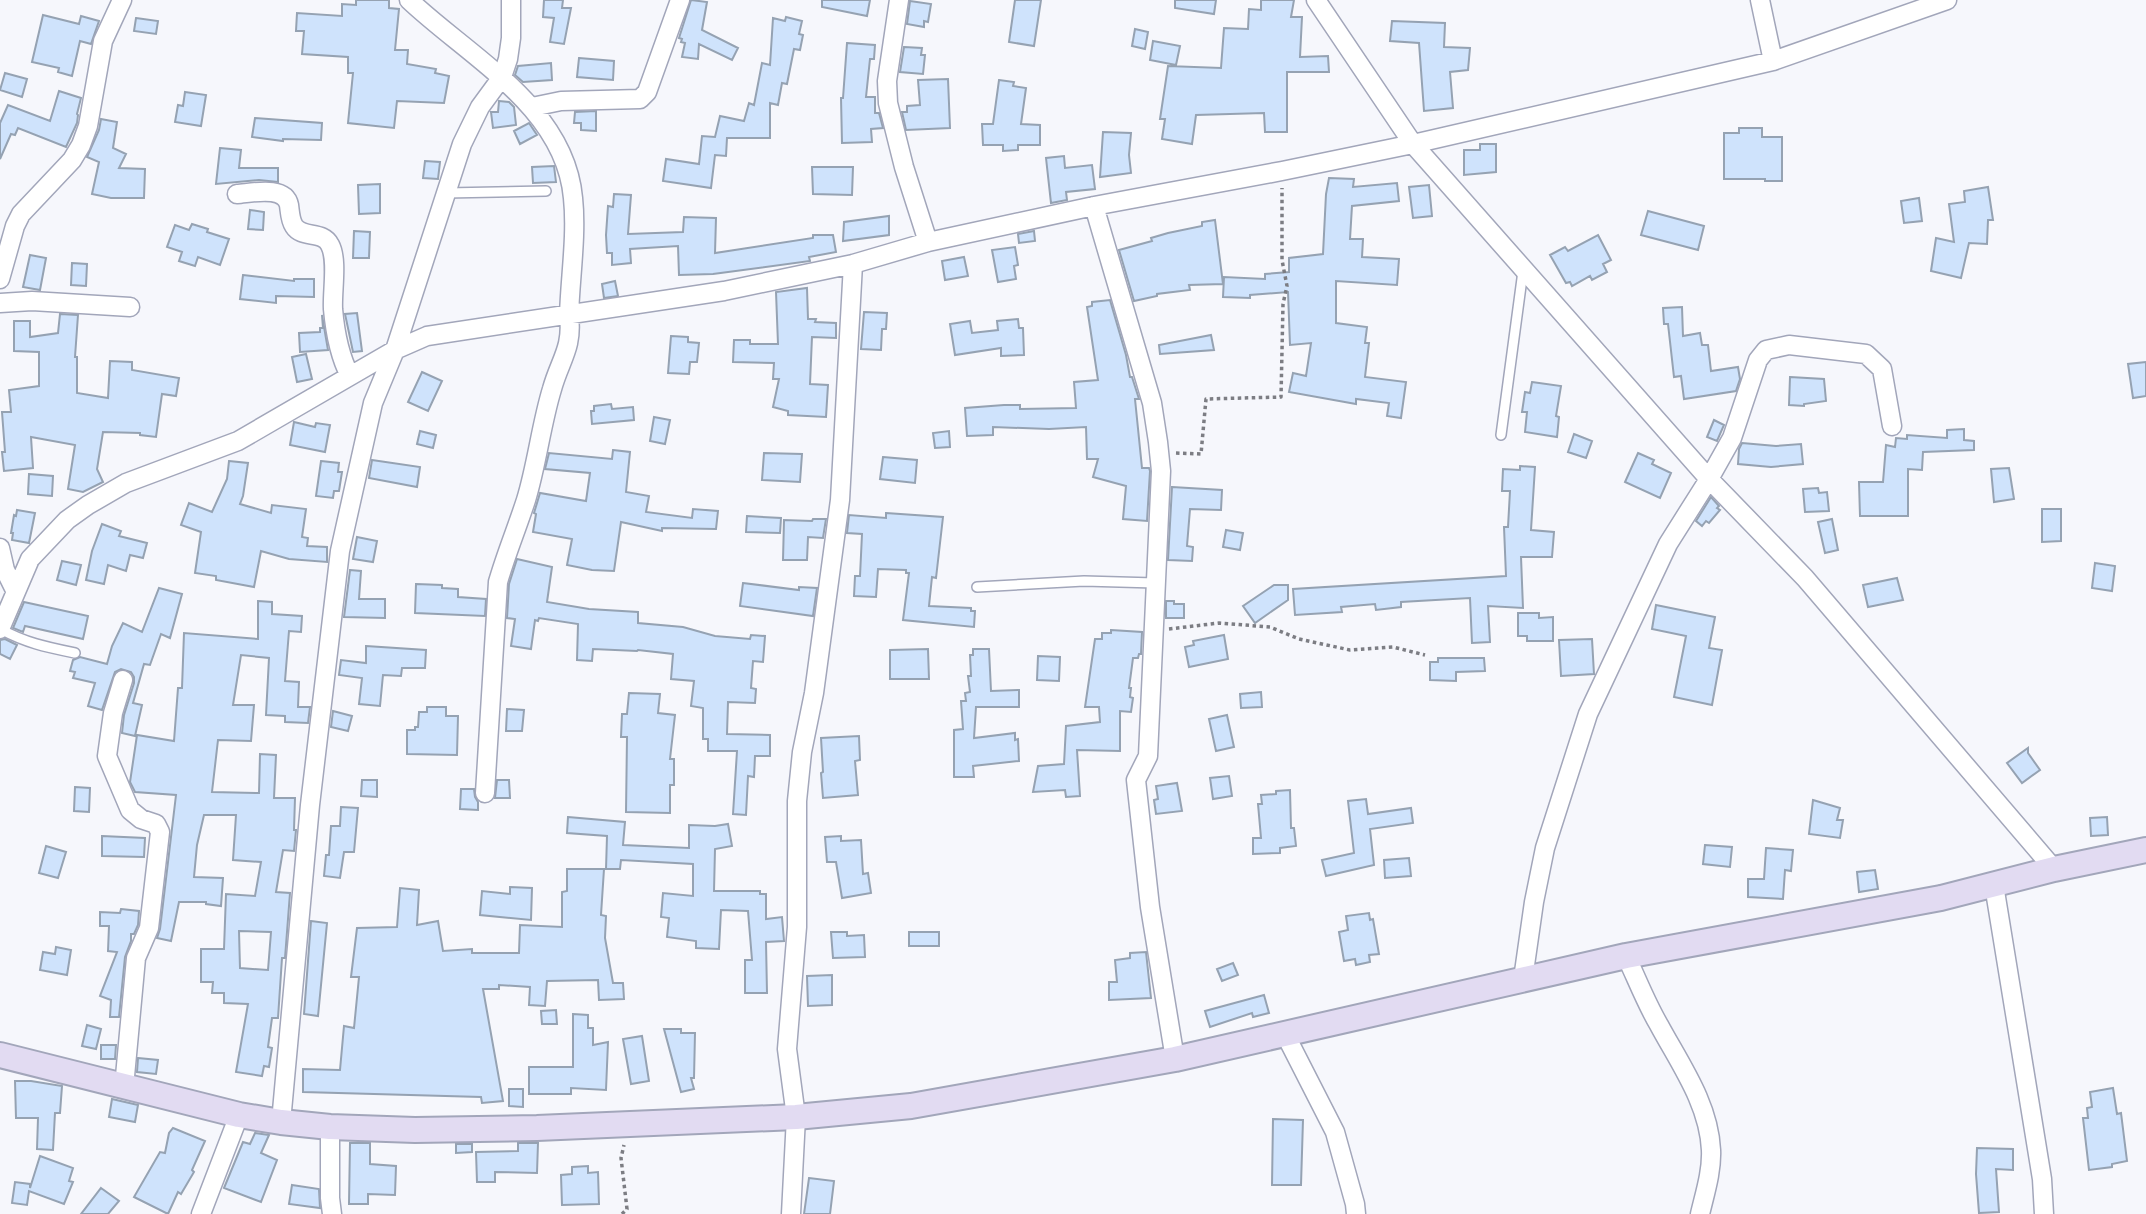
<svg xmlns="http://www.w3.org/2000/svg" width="2146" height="1214" font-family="'PT Serif',serif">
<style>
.building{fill:#cfe3fc;stroke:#95a2b2;stroke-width:2;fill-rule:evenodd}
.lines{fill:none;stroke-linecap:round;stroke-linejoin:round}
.lane-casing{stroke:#a2a6ba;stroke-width:12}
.street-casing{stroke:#a2a6ba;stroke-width:21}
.secondary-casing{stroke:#a2a6ba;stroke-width:28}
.path{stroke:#7c7d83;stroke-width:3.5;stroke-dasharray:3.5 3.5;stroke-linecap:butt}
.lane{stroke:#fff;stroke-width:9}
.street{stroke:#fff;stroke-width:18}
.secondary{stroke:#e2dbf2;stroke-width:24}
</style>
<rect width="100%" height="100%" fill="#f6f7fc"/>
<!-- building -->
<path class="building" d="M356 0H389V8L399 9 395 50H408L407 64 436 69 435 73 449 76 444 103 397 101 394 128 348 123 353 73H348V57L302 54 304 31H296L297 13 342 16V4L356 5Z
M544 0H563L562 8H571L564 44 550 42 554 18 543 17Z
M691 0 707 2 702 30 738 48 732 60 699 44 698 59 682 57 685 43 681 42 682 39 679 38Z
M822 0H870L867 16 822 7Z
M1015 0H1041L1034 46 1009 42Z
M1175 0H1216L1214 14 1175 8Z
M1261 0H1294L1291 17H1302L1300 57 1328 56 1329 72H1287V132H1265L1264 113 1196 115 1192 144 1162 139 1165 119H1160L1168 66 1221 68 1224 28 1248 29 1249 9 1261 10Z
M910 1 931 4 928 22 924 21V27L907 24Z
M43 15 79 24 81 16 99 21 91 44 80 41 72 76 58 72 59 68 32 62Z
M786 17 802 21 799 34 803 35 800 50 794 49 787 84 782 83 778 105 770 103V138H727L726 156 715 155 711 188 663 181 666 159 699 164 702 136 715 137 720 116 744 121 749 103 754 105 762 63 770 65 773 18 785 21Z
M136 18 158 21 156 34 134 31Z
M1392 21 1445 23 1444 47 1470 48 1468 70 1450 72 1453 108 1424 111 1419 43 1390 41Z
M1135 29 1148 32 1145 49 1132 46Z
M1153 41 1180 46 1176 65 1150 60Z
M847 43 875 45 874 59H870L866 97H875V113H879L883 128 871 129 872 142 842 143 841 98H843Z
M904 47 922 48 921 55H925L923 74 900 72Z
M579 58 614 61 613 80 577 77Z
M551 63 552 80 523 82 515 75 518 66Z
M5 73 27 79 22 97 0 90Z
M948 79 950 128 906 130 902 112H907V106L920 105 918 80Z
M999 80 1014 82 1013 86 1026 88 1021 124 1040 125V145H1018V150L1003 151V145H983L982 124H993Z
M59 91 81 98 77 114 78 115 77 123 66 147 18 128 15 135 11 134 0 159V123L8 105 50 121Z
M185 92 206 95 201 126 175 122 178 105 183 106Z
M499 101 509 102 514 107 516 125 493 128 491 112H498Z
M596 111V131L581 130V123H574L575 112Z
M255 118 322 123 321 140 283 139V141L252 137Z
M101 119 117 122 113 148 126 154 119 168 145 169 144 198H111L92 194 99 162 87 157 99 130Z
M529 123 537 135 520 144 514 131Z
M1739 128H1762V137H1782V181H1765V179H1724V133H1739Z
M1103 132 1131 133 1129 155 1131 173 1100 177Z
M1480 144H1496V172L1464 175V150H1480Z
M220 148 241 150 239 168H278V182L259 180 216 184Z
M1064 156 1065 168 1092 165 1095 189 1066 192 1067 200 1051 203 1046 158Z
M425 161 440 162 438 179 423 178Z
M554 166 556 182 533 183 532 167Z
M812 167H853L852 195 813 194Z
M1329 178 1354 179 1353 187 1397 183 1399 201 1352 206 1350 239H1363L1362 257 1399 259 1397 285 1336 281V323L1367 327 1365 343H1369L1365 377 1406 382 1401 418 1387 416 1389 403 1356 399V404L1289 392 1293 373 1306 376 1311 343 1290 345 1288 292 1250 295V298L1223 297 1224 277 1265 279V274L1289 272V258L1323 254 1326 194Z
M380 184V213L359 214 358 185Z
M1429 185 1432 216 1413 218 1409 187Z
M1988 187 1993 220H1988L1987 244 1969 243 1961 278 1931 271 1936 238 1954 242 1949 204 1965 202 1964 191Z
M614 194 631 195 628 234 683 232 684 217 716 218 715 253 813 238V235H833L836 252 809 257 810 261 713 274 679 275 678 246 630 249 631 263 612 265V253H607L606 235 608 206 613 207Z
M1919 198 1922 221 1904 223 1901 201Z
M250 210 264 212 263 230 248 229Z
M1648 211 1704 226 1698 250 1641 235Z
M889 216V235L843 241 844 222Z
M1215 220 1223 284 1189 285 1190 290 1157 294V296L1134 301 1119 250 1152 241 1151 238 1168 233 1202 226V222Z
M192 224 208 229 207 232 229 239 220 265 198 257 195 266 179 261 182 252 167 247 175 225 189 230Z
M354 231 370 232 369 258H353Z
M1034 231 1035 241 1019 243 1018 234Z
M1598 235 1611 260 1603 264 1607 272 1592 280 1590 276 1572 286 1570 282 1566 283 1550 255 1565 247 1568 251Z
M1015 247 1018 265 1014 266 1016 279 998 282 992 250Z
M30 255 46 258 40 290 23 287Z
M964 257 968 276 945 280 942 261Z
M72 263 87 264 86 286 71 285Z
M243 275 294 281V279H314V297L276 296V303L240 299Z
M615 281 618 296 604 298 602 284Z
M807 288 808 319H816L815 322 836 323V338L812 337 810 384 828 385 826 417 788 415V411L773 407 779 379H773L774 363 733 362 734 340H750V344H778L776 292Z
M1110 300 1126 355 1130 377H1132L1139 399H1135L1142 468H1149L1150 471 1147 521 1123 519 1126 486 1093 477 1098 459H1087L1086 427 1049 429 993 427V435L967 436 965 408 1004 405H1020V409L1076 408 1074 382 1098 380 1087 307 1092 306V302Z
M1682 307 1683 336 1700 333 1702 345H1708L1711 371 1738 367 1740 379 1736 391 1684 399 1681 376 1674 377 1668 324H1664L1663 308Z
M864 312 887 313 886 329H882L881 350 861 349Z
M357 313 362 351 353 352 345 314Z
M60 314 78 315 75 357H77V393L108 398 110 361 132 362V370L179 378 176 396 162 394 156 437 140 435V433L103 432 97 469 103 482 83 492 68 489 75 445 31 437 33 468 4 471 2 452H5L2 412H11L9 390 39 386V352L14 351V321H30V337L58 333Z
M322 315 328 350 300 352 299 333 320 332V328H323Z
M1018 319 1019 328H1023L1024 355 1001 356V348L955 355 950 324 970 321 972 333 998 330 997 321Z
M1211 335 1214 350 1160 354 1159 345Z
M671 336 688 337V342L699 343 697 362H690L689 374 668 373Z
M306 354 312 379 297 382 292 357Z
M2146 362V396L2133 398 2128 364Z
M422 372 442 381 428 411 408 402Z
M1790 377 1824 379 1826 401 1804 404V406L1789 405Z
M1532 382 1561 386 1556 416 1559 417 1557 437 1525 432 1527 412H1522L1525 392 1530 393Z
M611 404 612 409 633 407 634 420 592 424 591 411H594V406Z
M654 417 670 420 665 444 650 441Z
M1714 420 1724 425 1717 441 1707 437Z
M294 422 315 427 316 423 330 425 325 452 290 445Z
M1964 429V440L1974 441V450L1923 452 1922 470 1908 469V516H1860L1859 482H1883L1886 445 1895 447 1896 438 1907 439V435L1947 438V430Z
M420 431 436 435 433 448 417 444Z
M949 431 950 447 935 448 933 433Z
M1574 434 1592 441 1586 458 1568 452Z
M1742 443 1776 446 1801 444 1803 464 1771 467 1738 464 1739 449Z
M613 450 630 452 626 492 649 496 646 512 692 518 693 509 718 511 716 529 662 528V531L621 522 614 571 592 570 567 565 572 539 533 532 536 514 534 513 540 493 586 501 590 473 545 469 549 453 612 459Z
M764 453 802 454 800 482 762 480Z
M1638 453 1654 460 1652 464 1671 473 1660 498 1625 482Z
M883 457 917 460 915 483 880 479Z
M372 460 420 467 417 487 369 478Z
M229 461 248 463 243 496 240 504 271 513 272 505 306 509 302 537 308 538 307 546 327 547V562L289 559 261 551 254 587 216 580V576L195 573 201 532 181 525 189 503 212 512 227 479Z
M321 461 339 463 338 472H342L339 491H334L333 498 316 496Z
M1520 466 1535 467 1531 530 1554 532 1552 557H1521L1523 608 1488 606 1490 642 1472 643 1470 598 1401 602V607L1376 610 1375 604 1341 607 1342 612 1295 615 1293 589 1506 576 1504 527H1508L1510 491H1502L1503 469 1520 470Z
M2009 468 2014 499 1994 502 1991 469Z
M29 474 53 476 52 496 28 494Z
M1172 487 1222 490 1221 510 1190 509 1187 546 1193 547 1192 561 1168 560Z
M1818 488 1819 493 1827 492 1829 511 1805 512 1803 489Z
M1711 497 1719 506 1717 508 1720 510 1709 523 1706 521 1702 526 1696 521Z
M2042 509H2061V541L2042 542Z
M17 510 35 513 29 543 12 540 13 533H11L14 515 16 516Z
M886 513 943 517 936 578 932 577 929 606 971 608V611H975L974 627 903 620 909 573H906V570L878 569 876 597 854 596 855 576H860L862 534 847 533 849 515 886 518Z
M747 516 781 518 780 533 746 532Z
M813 519H826L823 538 808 537 807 560H783L784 520 812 521Z
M1832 519 1838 550 1825 553 1818 522Z
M102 524 121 531 119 536 147 543 143 558 130 555 126 571 108 565 104 584 86 580 92 551Z
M1226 530 1243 533 1240 550 1223 547Z
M357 537 377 541 373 562 353 559Z
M517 559 552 567 547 602 589 609 638 612V623L683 627 715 636 750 639 751 635 765 636 763 662 753 661 751 688 756 689 755 703 728 702 727 734 770 735V756H755L754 777 748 776 746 815 733 814 737 751H708V739H703V708L691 706 694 681 671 679 673 654 638 650 637 651 593 649 592 661 577 660 578 624 539 618 538 621 535 620 531 649 511 646 515 619 507 618 509 584Z
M62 561 81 565 76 585 57 580Z
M2095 563 2115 566 2112 591 2092 588Z
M350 570 361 571 359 599H385V618L344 617Z
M1897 578 1903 600 1868 607 1863 585Z
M743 583 799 590V587L817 588 813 616 740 606Z
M416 584 442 585V588L458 589V597L486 599 485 616 415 613Z
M1274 585H1288V600L1255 623 1243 606Z
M159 588 182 594 170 638 161 634 150 665 144 664 133 703 142 705 135 736 122 733 124 715 134 683V677L131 672 121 669 115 672 102 710 88 706 95 683 73 678 75 672 70 671 73 660 80 657 107 664 112 646 123 623 142 632Z
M258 601 272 602V614L302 616 301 632 289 631 285 681 299 682 298 707H310L308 723 285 722V716L266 715 269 658 241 655 233 705H254L251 741 218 740 212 792 259 793 260 754 276 755 274 798H295L294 830H296L294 851 283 850 276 892 290 893 285 958H282L278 1018H272L268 1047 272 1048 269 1067 264 1066 262 1076 236 1072 248 1004 224 1003V993H212L213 982H201V949H224L226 894 255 896 261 862 233 860 236 815H204L197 845 194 877 223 878 221 906 206 904V902H179L171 941 157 938 160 929 176 795 135 792 130 782 137 735 174 741 178 688H182L184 633 258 639ZM239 931 271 932 268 970 240 968Z
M1166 601H1174V604H1184V618H1166Z
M24 602 88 616 83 639 25 626 23 632 13 628Z
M1656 605 1715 617 1709 648 1722 650 1712 705 1674 697 1686 636 1652 629Z
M1518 613H1539V618L1553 617V641H1527V636H1518Z
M1111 630 1142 632 1141 654H1139L1138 658H1133L1129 688H1131L1130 697 1133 698 1131 712 1120 711V751L1077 750 1080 796 1066 797 1065 790 1033 792 1038 766 1064 764 1066 726 1100 722 1099 707H1085L1095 639H1102V633H1111Z
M1224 635 1228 659 1189 667 1185 647 1194 645 1193 641Z
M5 639 17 645 10 659 0 654V640Z
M1592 639 1594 674 1561 676 1559 640Z
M366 646 426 650 425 668H402L401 676 383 675 380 706 359 704 362 678 339 675 341 660 366 663Z
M928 649 929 679H890V650Z
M973 649H989L991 691 1019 690V707H976L974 738 1015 733V740L1018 739 1019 761 973 766 974 777H954V730L963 729 961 701H966L965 693 970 692 968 676H971L970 655H973Z
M1038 656 1060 657 1059 681 1037 680Z
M1438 658H1484L1485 671 1456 672V681L1430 680V662H1438Z
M1261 692 1262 707 1241 708 1240 694Z
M629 693 660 694 658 713 675 715 670 759H674V785H670V813L626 812 627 737H621L622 714H627Z
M427 707H446V716H458L457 755 407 754V730H415V727H418L419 712H427Z
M507 709 524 710 522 731H506Z
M333 711 352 716 348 731 331 727Z
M1227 715 1234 747 1216 751 1209 719Z
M859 736 860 760 855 761 858 795 823 798 821 773 823 772 821 738Z
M2028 748V753L2040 770 2022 783 2007 763Z
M1229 776 1232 796 1213 799 1210 778Z
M362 780H377V797L361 796Z
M497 780H509L510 798H495Z
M1177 783 1182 811 1156 814 1154 800 1158 799 1156 786Z
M75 787 90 788 89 812 74 811Z
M461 789H474L475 797 478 802V810L460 809Z
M1290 790 1291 828H1294L1296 846 1280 848V853L1253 854V838H1261L1258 804H1262L1261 795 1276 794V791Z
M1366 799 1368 814 1411 808 1413 823 1370 829 1374 865 1326 876 1322 860 1354 853 1348 801Z
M1813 800 1840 808 1837 820H1843L1840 838 1809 834Z
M341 807 358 808 354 852H344L340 878 324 876 326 855H329L331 826H340Z
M568 817 625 822 623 845 689 848V825L715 826 728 824 732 846 715 849 714 891H760V894H766V919L782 917 784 941 766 942 767 993H745V960H752L748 911 721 910 719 949 696 948V941L667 937 669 918 661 917 663 893 693 896V864L621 860 620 869H606L607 836 567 833Z
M2107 817 2108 835 2091 836 2090 818Z
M102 836 145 838 144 857 102 856Z
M841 836V841L861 840 863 874 868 873 871 893 842 898 836 862H827L825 837Z
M1705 845 1732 847 1730 867 1703 864Z
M46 846 66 852 58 878 39 873Z
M1766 848 1793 850 1791 871 1785 870 1783 899 1748 897V879H1764Z
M1409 858 1411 876 1385 878 1384 860Z
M567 869H604L601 915 606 916 605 938 613 983H623L624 999 599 1000 598 980 547 981 545 1006 529 1005 530 987 499 985V989H483L503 1101 482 1103 481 1097 303 1092V1069L340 1070 344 1026 354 1028 359 977H351L357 928 397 927 400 888 419 890 417 925 438 921 443 951 472 949V953H519L520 925 562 927V892L567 891Z
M1875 870 1878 889 1859 892 1857 872Z
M510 887 532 888 531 920 480 915 482 891 510 894Z
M121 909 139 911 138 925 134 934H131V941L125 957 119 1017H110L111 1000 100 996 117 952 108 951 109 926H100V912L120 913Z
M1369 913 1370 920 1373 919 1379 954 1369 955 1370 962 1356 965 1355 959 1344 961 1339 932 1348 930 1346 916Z
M311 921 327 923 318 1016 304 1014Z
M831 932H847V936L864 935 865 957 833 958Z
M909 932H939V946H909Z
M56 947 71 950 67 975 40 970 43 952 55 954Z
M1146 952 1151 998 1109 1000V982H1117L1115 960 1130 958V953Z
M1233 963 1238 975 1222 981 1217 969Z
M832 975V1005L808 1006 807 976Z
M1264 995 1269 1013 1253 1017 1252 1013 1210 1027 1205 1011Z
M556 1010 557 1024H542L541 1011Z
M573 1014 588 1015V1028H593V1045L608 1042 606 1090 571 1088V1094H529V1067H573Z
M87 1025 101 1029 96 1049 82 1046Z
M664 1029H681V1033H695L694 1078H691L694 1089 681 1092Z
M642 1036 649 1081 631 1084 623 1039Z
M101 1045H116L115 1059H101Z
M138 1058 158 1060 156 1074 137 1072Z
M15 1081H31L62 1086 60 1113H55L53 1150 37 1149 38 1118H16Z
M2113 1088 2117 1114 2121 1113 2127 1161 2112 1164V1167L2089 1170 2083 1118H2088L2087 1108 2092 1107 2090 1092Z
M509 1089H523V1107L509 1106Z
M112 1099 138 1105 135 1122 109 1117Z
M1273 1119 1303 1120 1301 1185H1272Z
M173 1128 205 1141 192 1170 194 1172 181 1194 178 1192 168 1214 134 1197 160 1152 165 1153 169 1133Z
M255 1133 269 1135 261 1153 277 1160 261 1202 224 1188 243 1142 250 1144Z
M350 1143H370V1164L396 1166 395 1195 368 1194V1204H349Z
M518 1143H538L537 1173 495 1172V1182H477L476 1152 518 1151Z
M456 1144H472V1152L456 1153Z
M1977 1148 2013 1149V1170L1996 1169 1999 1212 1979 1213 1976 1174Z
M40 1156 73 1168 69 1181 73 1182 64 1204 29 1191 27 1205 12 1203 15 1182 30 1184V1188Z
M588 1166V1173L598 1172 599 1204 562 1205 561 1175 572 1174V1167Z
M809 1178 834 1181 830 1214H804Z
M292 1185 319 1189 320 1208 289 1204Z
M101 1188 119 1201 108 1214H81Z"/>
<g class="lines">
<defs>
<path id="lane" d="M446 193 546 191
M1501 435 1523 271
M977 587 1084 581 1155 583
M0 629C26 643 46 647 75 653"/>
<path id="street" d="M409 0C468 56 565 107 573 198 577 235 570 279 569 316 573 348 560 360 552 389 541 425 537 464 526 500 517 528 506 554 498 582L485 793
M899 0 887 81 888 103 904 167 928 242
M1316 0 1413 144 1709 479 1805 578 2054 869
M1760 0 1773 61
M532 107 561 101 640 99 647 92 680 0
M237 194C252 193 285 185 289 205 290 212 290 220 294 226 302 239 323 230 330 245 338 260 332 291 333 309 335 332 339 355 350 376
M1094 206 1152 403 1158 442 1161 471 1148 756 1136 780 1150 907 1175 1059
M0 279 15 226 21 214 72 160 81 145 88 126 103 41 122 0
M0 303 32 301 130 307
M0 548 5 570 15 590
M0 629 30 559 67 520 88 505 126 483 238 441 395 350 427 336 724 291 853 264 928 242 1094 206 1282 171 1413 144 1773 61 1947 0
M123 680 113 713 107 756 130 810 141 819 156 824 160 832 149 928 136 958 124 1087
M1994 885 2042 1179 2044 1214
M1626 956C1637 979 1646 1003 1659 1025 1680 1064 1709 1104 1711 1150 1712 1171 1705 1193 1700 1214
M1523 979 1534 902 1545 848 1588 714 1668 544 1709 479 1732 438 1758 360 1766 350 1789 345 1866 354 1882 369 1892 426
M1285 1034 1335 1132 1355 1204 1356 1214
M281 1122 310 805 340 551 373 403 395 350 462 144 480 107 502 77 508 59 511 38V0
M330 1127V1198L332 1214
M201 1214 239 1115
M791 1214 796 1117 787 1049 797 927V801L802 752 814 693 840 500 853 264"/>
<path id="secondary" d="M0 1055 239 1115 281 1122 330 1127 415 1130 537 1128 796 1117 911 1106 1175 1059 1626 956 1941 898 2054 869 2146 850"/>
</defs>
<!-- lane casing -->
<use href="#lane" class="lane-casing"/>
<!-- street casing -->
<use href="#street" class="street-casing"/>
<!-- secondary casing -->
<use href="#secondary" class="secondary-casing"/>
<!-- path -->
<path class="path" d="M1176 453 1201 454 1206 399 1281 397 1283 304 1287 286 1282 260V188
M1169 629 1219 623 1270 627 1299 639 1350 650 1393 647 1425 655
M622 1214 627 1209 621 1158 624 1145"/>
<!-- lane -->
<use href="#lane" class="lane"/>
<!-- street -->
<use href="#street" class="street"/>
<!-- secondary -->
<use href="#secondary" class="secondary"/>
</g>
</svg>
